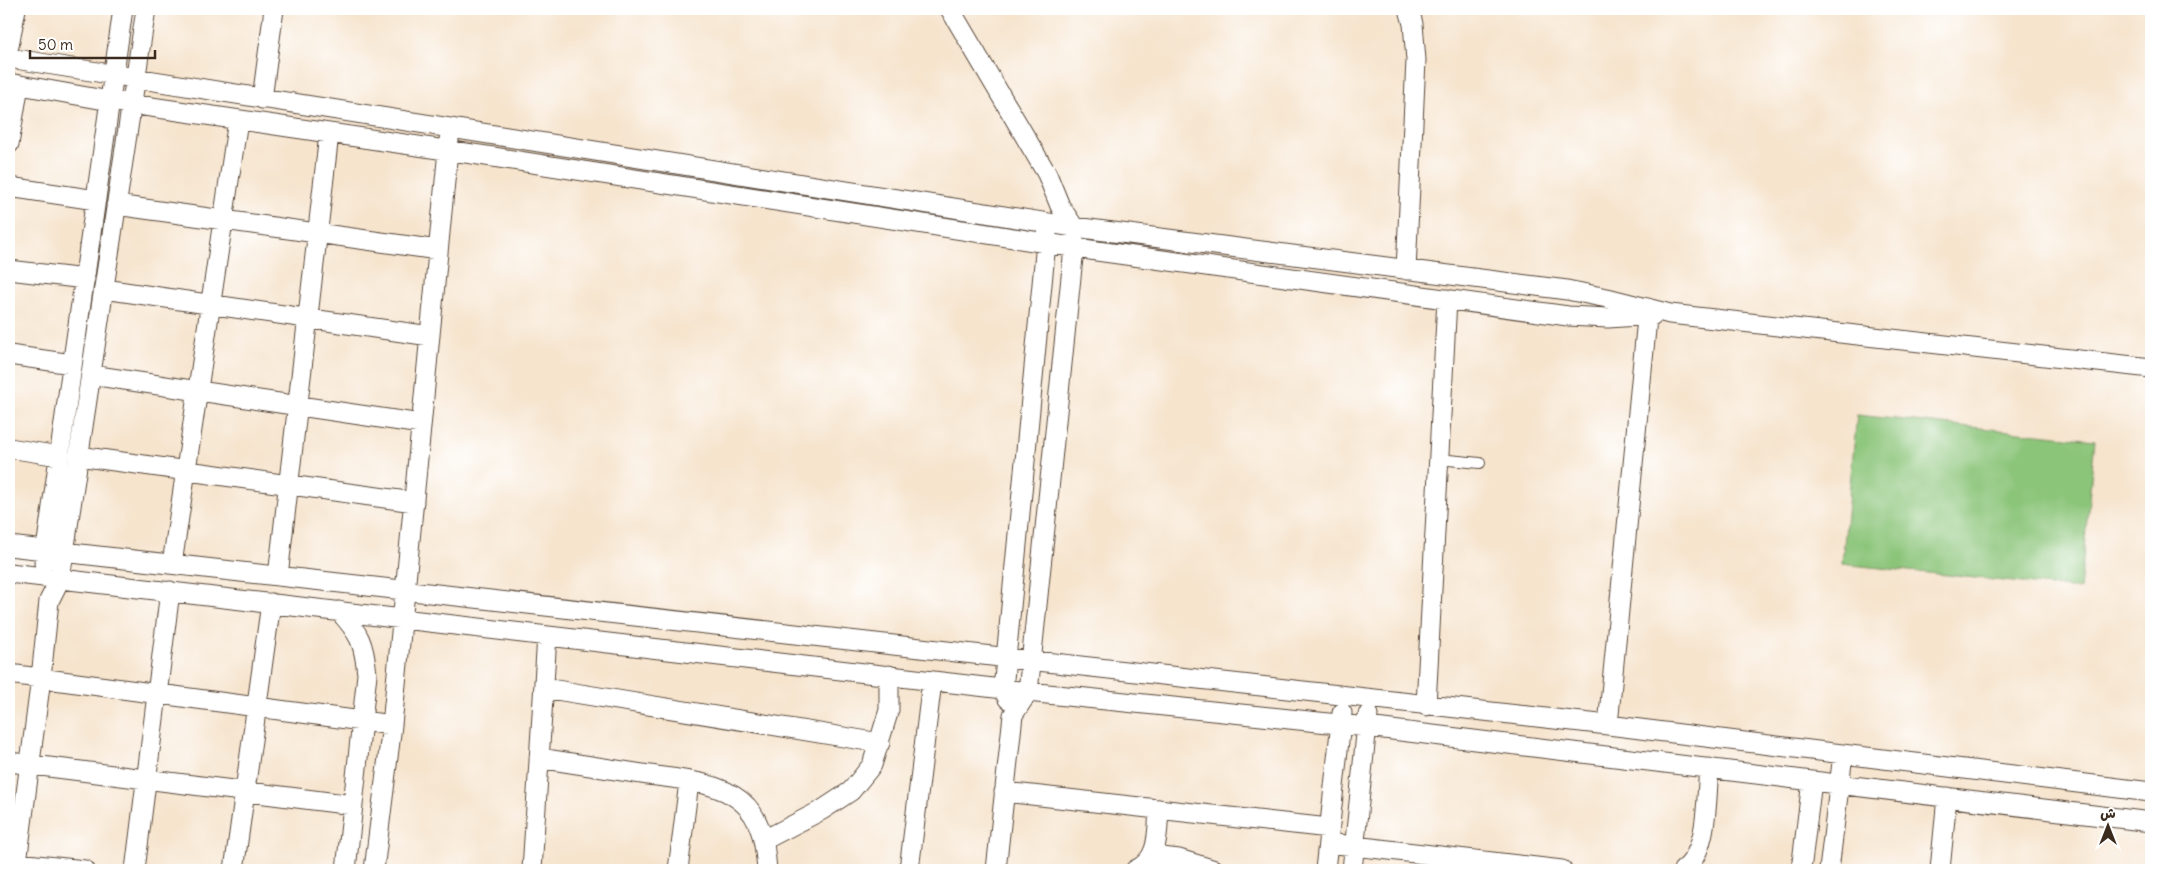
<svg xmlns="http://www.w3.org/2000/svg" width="2160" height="879" font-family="Delius,'Playpen Sans Arabic',sans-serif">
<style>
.green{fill:#8bc579;stroke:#63784c}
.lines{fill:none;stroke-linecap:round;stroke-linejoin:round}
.lane-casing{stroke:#574638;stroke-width:12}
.street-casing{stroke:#574638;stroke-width:21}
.lane{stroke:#fff;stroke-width:10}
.street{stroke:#fff;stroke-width:19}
</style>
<rect width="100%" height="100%" fill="#fff"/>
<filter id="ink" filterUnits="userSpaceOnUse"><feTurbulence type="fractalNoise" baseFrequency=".02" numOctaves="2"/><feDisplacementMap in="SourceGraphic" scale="10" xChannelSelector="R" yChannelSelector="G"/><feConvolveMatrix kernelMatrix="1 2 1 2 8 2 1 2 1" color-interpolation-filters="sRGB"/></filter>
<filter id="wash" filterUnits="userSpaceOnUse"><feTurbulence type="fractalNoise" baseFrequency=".0096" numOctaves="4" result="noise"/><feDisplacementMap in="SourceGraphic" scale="20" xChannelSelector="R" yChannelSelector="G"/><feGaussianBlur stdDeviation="1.12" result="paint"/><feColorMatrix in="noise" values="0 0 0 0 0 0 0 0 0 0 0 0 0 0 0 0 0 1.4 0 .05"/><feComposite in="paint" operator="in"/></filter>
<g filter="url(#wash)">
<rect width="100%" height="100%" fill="#f6e4cd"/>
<!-- green -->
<path class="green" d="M1857 415 2095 440 2080 589 1842 564Z"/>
</g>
<g filter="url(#ink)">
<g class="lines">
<defs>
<path id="lane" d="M1438 459 1480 463"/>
<path id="street" d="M950 9 1047 174 1060 206 1074 227V248L1028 692 1013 715 996 870
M9 46 16 9
M9 58 1074 227 1567 290 1607 298 1670 314 2151 368
M9 83 110 101 493 157 1097 251 1568 316 1608 318 1653 315
M262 99 274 9
M9 144 19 85
M9 187 96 200
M116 205 438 250
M9 270 85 279
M1406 270 1416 60 1413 24 1409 9
M104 289 430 336
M9 355 72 364
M91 375 421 424
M9 448 59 456
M78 456 414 502
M9 546 1608 725 2151 792
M44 563 123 9
M172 564 238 120
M9 573 1028 692 1367 727 2151 822
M278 576 329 134
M339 611C360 634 364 643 367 674L346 870
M9 674 392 725
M544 688 880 743
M1008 699 1003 689 1006 659 1047 232
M1426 706 1447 299
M1608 725 1648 308
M539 758C573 763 608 769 642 774 674 779 715 780 741 801 762 818 765 845 767 870
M9 762 353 805
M1004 792 1329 828
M764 840 822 810 851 791 872 765 889 710V675
M1328 843 1562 870
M1153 856 1179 859 1215 870
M17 863 85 870
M16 870 41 678 49 601 60 579 146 9
M135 870 170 591
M234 870 271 603
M374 870 392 725 449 140
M532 870 547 636
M678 870 689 782
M909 870 932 681
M1135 870C1160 860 1157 832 1159 809
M1325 870 1342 713
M1352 870 1368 715
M1683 870C1709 852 1706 797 1709 768
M1801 870 1812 781
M1829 870 1843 754
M1940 870 1947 797"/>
</defs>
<!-- lane casing -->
<use href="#lane" class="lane-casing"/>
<!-- street casing -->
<use href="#street" class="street-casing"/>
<!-- lane -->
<use href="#lane" class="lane"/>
<!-- street -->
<use href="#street" class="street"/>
</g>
</g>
<!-- margin -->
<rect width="2160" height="879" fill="none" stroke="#fff" stroke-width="30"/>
<!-- north arrow -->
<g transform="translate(2108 826)" stroke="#ffffff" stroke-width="4" paint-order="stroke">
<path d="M0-4L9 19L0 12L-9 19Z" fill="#3b2a1e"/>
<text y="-8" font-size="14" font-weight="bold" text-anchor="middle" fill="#3b2a1e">ش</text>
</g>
<!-- scale -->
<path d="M30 50v8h125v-8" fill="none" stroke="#3b2a1e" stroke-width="2.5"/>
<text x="38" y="50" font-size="15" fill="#3b2a1e" stroke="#ffffff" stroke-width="4" paint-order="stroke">50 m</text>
</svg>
